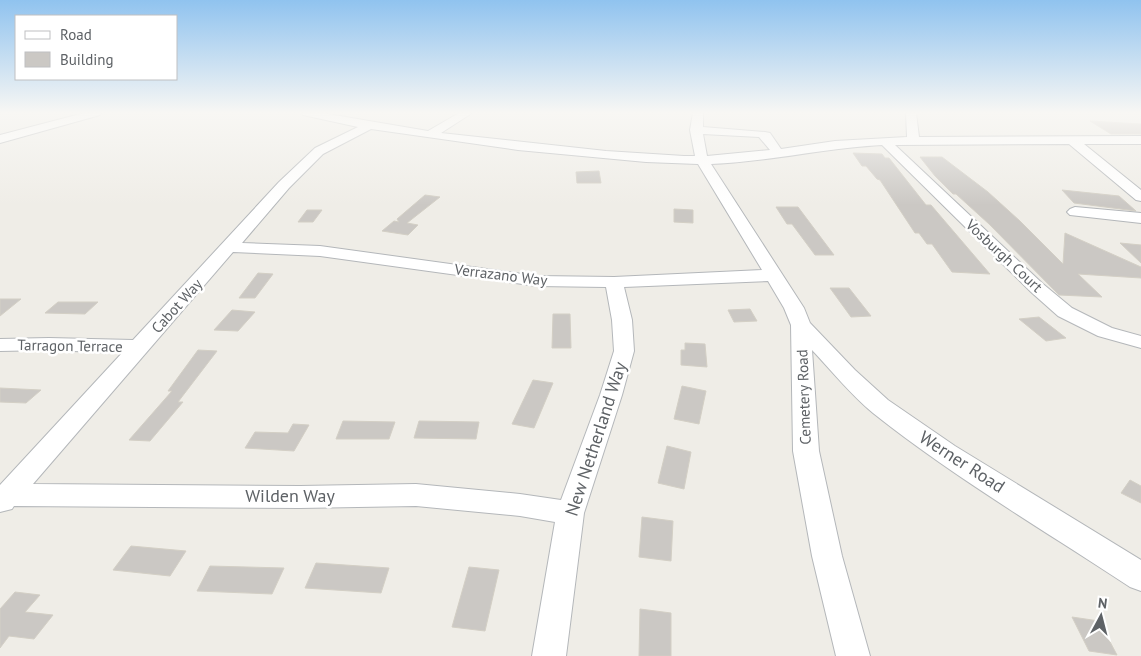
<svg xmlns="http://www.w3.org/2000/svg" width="1141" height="656" font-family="'PT Sans',sans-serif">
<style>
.building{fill:#cbc8c4;stroke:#d3cfc5}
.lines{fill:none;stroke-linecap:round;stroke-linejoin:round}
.minor-casing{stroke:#b4b7ba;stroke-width:2}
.minor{fill:#fff;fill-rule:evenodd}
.labels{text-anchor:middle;stroke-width:5;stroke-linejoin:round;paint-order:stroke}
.street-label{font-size:15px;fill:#5e6266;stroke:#fff}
.near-street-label{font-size:18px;fill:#5e6266;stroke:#fff}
</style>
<rect width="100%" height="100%" fill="#efede7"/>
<!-- building -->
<path class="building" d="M1090 121 1141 124V134H1111Z
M853 153 882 154 885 158H889L926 205H931L990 274 952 272 932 244H927L919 233H915L880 180 877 179 866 166H862Z
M920 157H942L988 192 1020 221 1063 264 1065 233 1141 267V278L1078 274 1102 297 1059 295 989 224 956 194H953L935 176Z
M599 171 601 183H577L576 172Z
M1062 190 1119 196 1136 211 1074 203Z
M425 195 440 197 407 223 418 225 408 235 382 231 394 221 399 222 397 219Z
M776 207H798L834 255H815L792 224H787Z
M674 209 693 210V223L674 222Z
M307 210H322L313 222H298Z
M1120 243 1141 245V263Z
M258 273 273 274 255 298H239Z
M830 288H849L871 316 851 317Z
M0 299H21L0 316Z
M58 302H98L85 314 45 313Z
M750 309 757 321 734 322 728 310Z
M232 310 255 312 238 331 214 330Z
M553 314H570L571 348H552Z
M1039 317 1066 338 1046 341 1019 319Z
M685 343 705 344 707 367 681 365V350H685Z
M198 350 217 351 178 402H183L150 441 129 440 172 391H168Z
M533 380 553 383 534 428 512 424Z
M682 386 706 391 699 424 674 419Z
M0 388 41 390 26 403 0 402Z
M343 421 395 422 389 439H336Z
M419 421 479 422 476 439 414 438Z
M293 424 309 425 294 451 245 448 255 432 288 433Z
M667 446 691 452 684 489 658 483Z
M1130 480 1141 486V503L1121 493Z
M642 517 673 521 671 561 639 557Z
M131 546 186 551 170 576 113 570Z
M316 563 389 568 381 593 305 588Z
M210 566 284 568 272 594 197 591Z
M469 567 499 570 485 631 452 627Z
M15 592 40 595 25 612 53 615 34 639 9 636 0 648V609Z
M640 609 671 613V656H639Z
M1072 617 1099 621 1117 655 1089 651Z"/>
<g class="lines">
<defs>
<path id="minor" d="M84 113H101L100 115 0 143V135Z
M302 113H322L428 131 459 113H472L441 133 606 151 684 156H695L690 130 693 113H703V127L765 132 770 133 781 149 835 141 907 137 906 113H916L919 137 1141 136V144H1084L1141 190V201L1136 200 1069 144 895 145 1043 284 1072 308 1112 328 1141 336V348L1098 336 1058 316 1031 292 882 145C824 148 768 162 711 164L804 308 810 323 855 370 888 400 955 446 1141 560V591L1130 587C1045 531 952 476 873 413 851 395 832 371 812 350L819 451 842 556 870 656H836L812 556 793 451 791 325 784 308 768 281 624 287 632 320 634 351 622 395 584 513 566 656H532L555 522 520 516 416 506 300 508 14 506 12 509 0 512V485L122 353 49 350 0 351V339L49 338 133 340 279 182 315 148 358 127 303 115ZM371 129 518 150 646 162 698 164 762 270 614 277 537 276 320 246 242 243 289 188 323 154ZM703 134 759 137 770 150 707 156ZM233 252 320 256 537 286 606 287 612 320 614 351 600 395 561 500 520 494 416 484 300 486 33 484Z
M1075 207 1141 213V223L1070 215 1067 212 1070 209Z"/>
</defs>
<!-- minor casing -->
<use href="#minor" class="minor-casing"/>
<!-- minor -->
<use href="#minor" class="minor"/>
</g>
<!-- sky -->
<linearGradient id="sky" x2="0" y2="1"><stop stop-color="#90c3ef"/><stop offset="0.55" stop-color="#f8f7f4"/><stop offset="1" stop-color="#f8f7f4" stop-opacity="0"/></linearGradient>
<rect width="1141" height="205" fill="url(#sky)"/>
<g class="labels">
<!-- street labels -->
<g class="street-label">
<text transform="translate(1004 256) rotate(43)" y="5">Vosburgh Court</text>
<text transform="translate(501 275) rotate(7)" y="5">Verrazano Way</text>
<text transform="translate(177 306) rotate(-48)" y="5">Cabot Way</text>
<text transform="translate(70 346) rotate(1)" y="5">Tarragon Terrace</text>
<text transform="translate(804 397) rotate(-92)" y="5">Cemetery Road</text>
</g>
<!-- near-street labels -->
<g class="near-street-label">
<text transform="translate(596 439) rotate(-72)" y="6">New Netherland Way</text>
<text transform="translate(962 462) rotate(33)" y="6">Werner Road</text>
<text x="290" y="502">Wilden Way</text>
</g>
</g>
<!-- legend -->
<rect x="15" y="15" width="162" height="65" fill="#ffffff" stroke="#bfc0c2"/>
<rect x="25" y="31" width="25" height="8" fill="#ffffff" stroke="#bfc0c2"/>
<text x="60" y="40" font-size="15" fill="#5e6266">Road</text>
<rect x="25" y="52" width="25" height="15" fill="#cbc8c4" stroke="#bfc0c2"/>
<text x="60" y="65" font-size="15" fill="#5e6266">Building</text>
<!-- north arrow -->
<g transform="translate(1101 616) rotate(7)" stroke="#ffffff" stroke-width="4" paint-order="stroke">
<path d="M0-4L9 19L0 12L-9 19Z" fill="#5e6266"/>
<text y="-8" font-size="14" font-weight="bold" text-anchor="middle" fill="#5e6266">N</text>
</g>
</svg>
